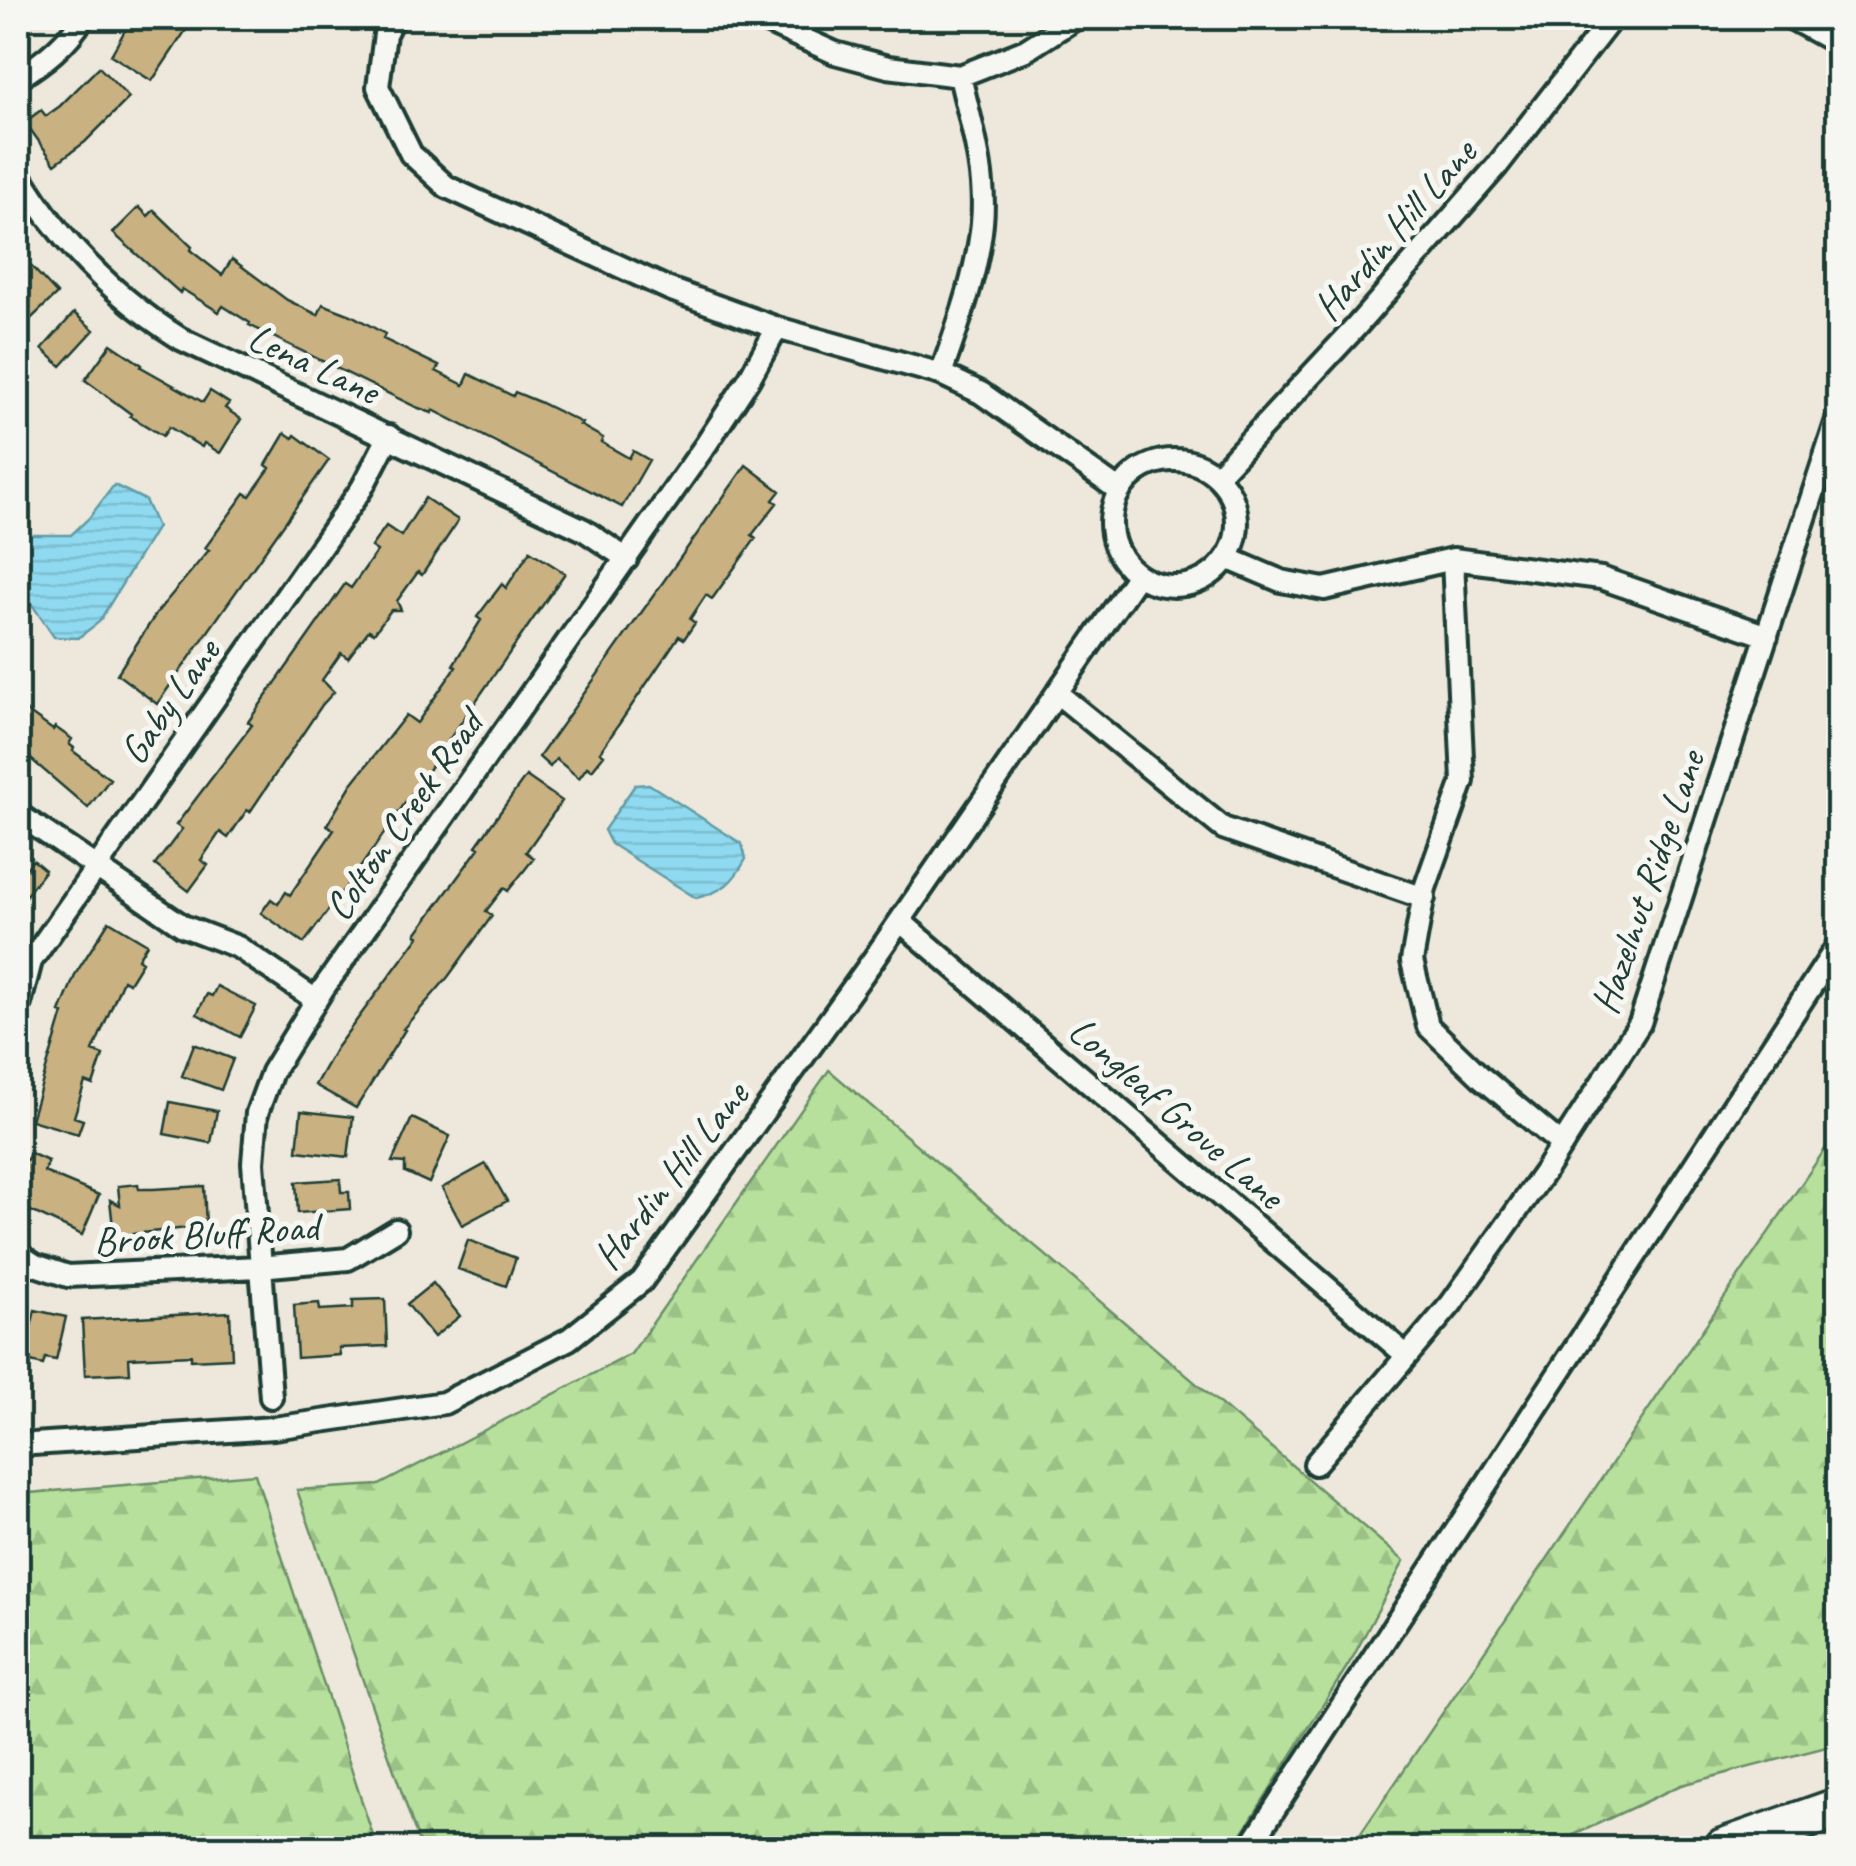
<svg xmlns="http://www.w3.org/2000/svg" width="1856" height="1866" font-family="Caveat,sans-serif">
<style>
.forest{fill:url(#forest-firs);stroke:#6a8e68;stroke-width:2.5}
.water{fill:url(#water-rules);stroke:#629ba5;stroke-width:2.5}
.building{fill:#c9b181;stroke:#1f3d34;stroke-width:2.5}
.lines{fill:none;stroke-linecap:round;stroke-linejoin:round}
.minor-casing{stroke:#1f3d34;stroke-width:28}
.motorway-casing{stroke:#1f3d34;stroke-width:45}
.minor{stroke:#f6f6f2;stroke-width:20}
.motorway{stroke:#f6f6f2;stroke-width:38}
.labels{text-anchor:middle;stroke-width:10;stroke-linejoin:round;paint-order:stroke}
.street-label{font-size:40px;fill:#1f3d34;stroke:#f6f6f2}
</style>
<defs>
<pattern id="forest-firs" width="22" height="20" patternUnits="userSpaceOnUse" patternTransform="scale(2.5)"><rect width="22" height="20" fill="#b6e09c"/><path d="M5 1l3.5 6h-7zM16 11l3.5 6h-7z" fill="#9cc187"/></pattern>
<pattern id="water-rules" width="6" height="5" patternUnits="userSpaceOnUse" patternTransform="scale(2.5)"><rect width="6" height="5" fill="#8fdaf0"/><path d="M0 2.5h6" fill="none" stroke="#7bbcce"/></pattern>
</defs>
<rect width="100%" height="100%" fill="#ede8db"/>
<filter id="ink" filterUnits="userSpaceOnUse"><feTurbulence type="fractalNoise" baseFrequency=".01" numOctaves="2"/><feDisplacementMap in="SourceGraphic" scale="20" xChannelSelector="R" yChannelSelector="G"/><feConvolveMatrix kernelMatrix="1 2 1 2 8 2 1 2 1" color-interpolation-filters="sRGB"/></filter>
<g filter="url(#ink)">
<!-- forest -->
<path class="forest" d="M829 1070 1404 1561 1353 1657 1233 1848H421L297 1490 379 1485 631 1354Z
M1838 1130V1744L1681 1785 1546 1848H1351Z
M255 1474 377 1848H18V1494Z"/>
<!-- water -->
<path class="water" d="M114 485 145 500 157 527 99 622 78 638 54 637 27 597 18 595V535H71L89 518Z
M649 784 742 844 746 859C733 883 722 892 696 898L611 844 604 830 635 785Z"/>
<!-- building -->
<path class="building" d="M132 18H194L152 81 111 55Z
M99 67 129 98 85 142 55 164 25 122 41 110 46 116 60 106Z
M139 207 148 216 154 210 192 247 190 250 222 275 232 259 287 300 318 315 323 304 351 315 385 334 383 339 439 366 436 371 464 385 469 374 513 396 515 392 539 402 582 423 580 425 603 438 601 442 629 458 633 451 649 460 622 507 433 410 432 413 416 407 249 325 250 323 223 306 219 312 182 289 180 293 113 233Z
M18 252 57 294 18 331Z
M74 313 94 330 61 366 42 349Z
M111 344 142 365 141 367 203 402 210 391 229 403 225 408 241 419 220 453 204 443 202 447 169 427 163 436 130 416 131 414 85 380Z
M285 433 293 438 295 435 329 460 157 704 117 674 158 611 209 550 205 548 245 493 250 496 270 468 266 465Z
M746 465 780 491 773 500 777 503 752 535 756 538 712 599 706 595 690 619 695 623 684 639 679 636 600 752 604 755 592 770 587 767 579 778 556 759 550 767 539 757Z
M425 498 458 520 456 524 422 575 418 572 397 601 401 610H391L374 633 369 630 348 658 341 653 322 680 334 692 322 705 250 812 247 810 228 838 220 832 201 860 208 865 189 891 155 865 182 829 176 825 252 725 248 722 345 584 351 588 377 551 371 547 386 526 401 536Z
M530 551 565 573 362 865 304 943 261 913 271 899 278 904 286 892 290 895 334 830 327 825 351 785 406 715 417 723 456 667 453 665 481 620 477 617 502 584 506 588Z
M18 705 53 730 55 727 72 739 69 744 74 748 73 751 110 779 88 808 18 748Z
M526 776 562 801 526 852 534 858 508 891 504 888 486 911 492 916 448 977 403 1029 405 1030 356 1108 315 1085 336 1048 419 936 416 934 479 848 476 846Z
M33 860 45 870 18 906V864L25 870Z
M109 921 147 944 138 959 142 962 129 983 123 980 93 1051 103 1055 93 1085 85 1082 74 1117 83 1120 78 1134 31 1120 63 1013 60 1012 76 973Z
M217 986 256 1006 240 1037 197 1014 207 994 212 996Z
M194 1044 233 1059 221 1090 182 1076Z
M170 1102 217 1111 211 1143 164 1134Z
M301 1111 353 1117 348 1157 297 1151Z
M412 1118 450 1136 429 1183 405 1172V1163L392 1162Z
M30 1153 48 1161 44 1172 99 1195 82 1235 18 1205V1156L27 1160Z
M486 1164 507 1201 462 1225 442 1188Z
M340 1179 341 1192H349L350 1209 298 1213 296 1182Z
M138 1184 139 1189H153L204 1186 206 1226 114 1236 110 1200 120 1205 118 1186Z
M468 1240 516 1258 506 1286 458 1269Z
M433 1283 460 1316 434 1337 407 1304Z
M385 1299 387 1346 339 1348 340 1355 297 1358 294 1305 319 1303 320 1310 353 1308V1300Z
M35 1310 66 1317 56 1360 45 1358 43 1365 23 1360Z
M230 1312 232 1358 191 1360V1355L129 1358 130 1373 85 1375 82 1320Z"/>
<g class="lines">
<defs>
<path id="minor" d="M393 18 385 34 378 87 411 154 447 187 669 289 777 328 941 374 981 393 1120 491
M758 18 835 53 888 67 960 76 1026 50 1076 18
M1791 18 1838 44
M18 78C44 62 67 44 83 18
M18 172C58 240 114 297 181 339L584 530 627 559
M941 374C958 325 977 275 982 223 987 174 971 124 960 76
M1111 523a63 63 0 1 1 126 0a63 63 0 1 1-126 0Z
M1217 476 1355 328 1497 166 1612 18
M1227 558 1281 581 1324 589 1453 559 1601 578 1767 636
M1453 559 1463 781 1425 888 1412 961 1428 1026 1481 1077 1562 1145
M1057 693 1223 828 1424 898
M18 814 183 926 238 947 316 1000
M900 921 1407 1356
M18 1011 31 961 362 488 389 436
M18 1254 35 1265 68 1276 259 1267 348 1259 396 1230
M271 1397 253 1163 257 1113 272 1072 323 989 707 443 749 379 777 328
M18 1445 274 1428 444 1403 569 1339 642 1281 873 960 1138 575
M1315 1464 1451 1304 1545 1171 1640 1023 1838 417
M1249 1848 1838 945"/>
<path id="motorway" d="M1724 1848 1838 1808"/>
</defs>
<!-- minor casing -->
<use href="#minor" class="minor-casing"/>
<!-- motorway casing -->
<use href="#motorway" class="motorway-casing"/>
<!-- minor -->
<use href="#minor" class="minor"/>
<!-- motorway -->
<use href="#motorway" class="motorway"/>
</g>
</g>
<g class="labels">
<!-- street labels -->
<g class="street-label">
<text transform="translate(1394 229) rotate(-49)" y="14">Hardin Hill Lane</text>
<text transform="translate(314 363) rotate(25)" y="14">Lena Lane</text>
<text transform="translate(169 701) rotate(-55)" y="14">Gaby Lane</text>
<text transform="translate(403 815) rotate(-55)" y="14">Colton Creek Road</text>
<text transform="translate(1647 882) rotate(-71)" y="14">Hazelnut Ridge Lane</text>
<text transform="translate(1177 1112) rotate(41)" y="14">Longleaf Grove Lane</text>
<text transform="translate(670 1175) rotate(-52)" y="14">Hardin Hill Lane</text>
<text transform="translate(206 1233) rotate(-4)" y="14">Brook Bluff Road</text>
</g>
</g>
<!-- margin -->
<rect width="1856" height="1866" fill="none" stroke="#f6f6f2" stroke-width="60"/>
<rect x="30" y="30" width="1796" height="1806" fill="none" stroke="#1f3d34" stroke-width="4" filter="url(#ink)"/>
</svg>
